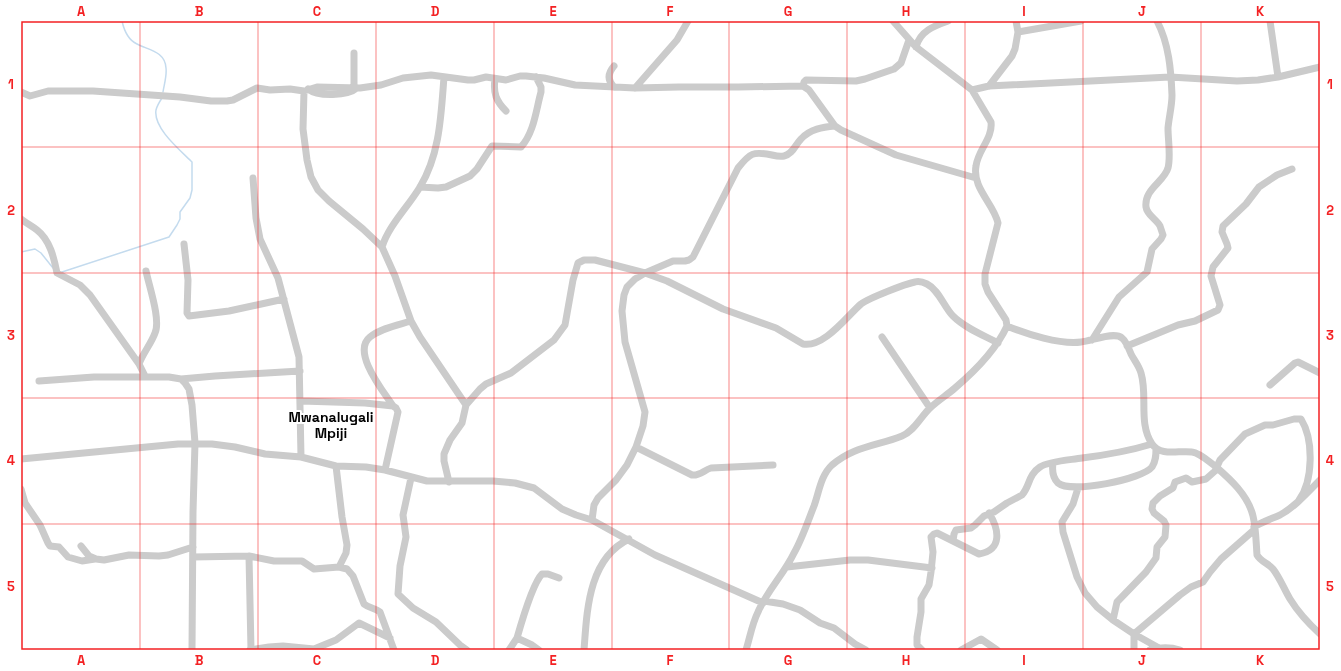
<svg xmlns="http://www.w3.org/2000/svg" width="1341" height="671" font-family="'Space Grotesk',sans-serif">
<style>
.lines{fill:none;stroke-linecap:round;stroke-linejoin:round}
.stream{stroke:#c4dbee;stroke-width:1.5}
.minor{stroke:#cbcbcb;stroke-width:7}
.grid{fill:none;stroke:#f32123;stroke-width:1;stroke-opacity:0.55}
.labels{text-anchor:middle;stroke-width:4;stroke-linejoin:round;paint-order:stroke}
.quarter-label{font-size:14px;font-weight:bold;fill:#000;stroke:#fff}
.neatline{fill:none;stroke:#f32123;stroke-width:1.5}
.grid-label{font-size:13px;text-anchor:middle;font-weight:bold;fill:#f32123}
</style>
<rect width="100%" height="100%" fill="#fff"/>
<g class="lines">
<!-- stream -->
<path class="stream" d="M122 21C124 30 128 40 137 44 148 50 165 51 166 68 167 76 164 85 163 92
M21 252 35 249 41 253 53 268
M62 272 169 237 177 225 180 219V212L190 198 192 190V162C180 150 153 128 156 110 157 106 160 101 162 98"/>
<!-- minor -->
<path class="minor" d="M1016 21 1018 32
M1270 21 1278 77
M916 47C920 31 934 26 948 21
M354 53V88
M495 79C493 93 496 101 506 111
M803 86 804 82 806 80 856 81 865 79 894 69 901 63 909 40
M989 86 1012 56 1015 49 1018 32 1081 21
M614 87C607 80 608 73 614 66
M635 88 677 40 688 21
M308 89C318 97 348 96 357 88
M972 90 989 86 1170 77 1237 81 1258 80 1278 77 1320 67
M304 91 303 129 307 160 311 177 318 190 329 201 363 229 382 247 395 276 411 321 420 337 466 405
M21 92 30 96 48 91H93L180 97 211 101H227L233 100 257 88 270 90 290 89 304 91 317 87 360 88 381 85 403 78 431 75 468 80H474L486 77 506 80 520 76H526L544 78 575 85 635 88 679 87H738L803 86 809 90 835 126 841 130 896 155 976 178
M253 178 256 218 260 239 278 278 299 357 301 457
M420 187 438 188 446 187 470 176 477 169 492 146 521 147C534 133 536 110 541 92V87L536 77
M21 219C26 223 32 226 37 230 50 240 54 258 57 273L80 285 90 295 139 364
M184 244 188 280 187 313 189 316 229 311 284 299
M382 247C389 225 408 207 420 187 440 154 441 115 444 77
M1007 326C1026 334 1061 345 1081 342 1092 341 1114 331 1122 338 1126 341 1129 349 1131 354 1134 360 1139 366 1141 373 1148 396 1138 423 1152 444 1161 457 1179 450 1192 452 1200 453 1208 461 1215 466 1230 479 1248 495 1253 516 1256 528 1256 542 1257 555 1261 562 1268 563 1273 569 1280 578 1284 589 1290 599 1298 612 1308 623 1320 634
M882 337 930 408
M1092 340 1119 297 1147 272 1152 249 1161 239 1163 235C1162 232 1161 229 1160 226 1156 219 1147 215 1146 207 1144 189 1164 182 1168 168 1171 156 1168 141 1168 128 1169 117 1172 106 1172 95 1171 70 1169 44 1157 21
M1127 346 1178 325 1195 321 1218 310 1220 305 1211 276 1213 267 1228 248 1227 244 1222 232 1223 226 1246 204 1259 187 1277 175 1292 169
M145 376 139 364C143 353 151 344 155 333 161 320 149 286 146 271
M181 379 215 376 300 371
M39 381 94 377H169L181 379 185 383 189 389 192 405 195 443 193 512 192 650
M1270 385 1295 363 1298 362 1320 373
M301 401 365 403 393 406 396 408 398 412 385 470
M393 406C384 392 351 352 370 337 381 328 398 325 411 321
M636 447 692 475C700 476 704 470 711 468L773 465
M21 459 178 444H212L235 447 265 454 301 457 336 466 366 467 385 470 427 481H493L515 483 534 488 562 509 576 515 592 520 655 555 763 603
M1053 463C1052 470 1052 477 1058 483 1071 494 1143 479 1152 467 1156 461 1156 455 1156 449
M336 466 342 517 347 545 346 553 339 567
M411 478 403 515 406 537 400 566 398 594 413 608 436 622 460 645 467 650
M449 482 444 461V454L450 440 462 423 466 405 480 389 486 384 511 373 554 340 565 325 573 280 578 263 584 260H595L645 273 667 281 723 309 776 328 803 344C824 348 847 316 861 304 869 298 905 284 915 282 918 281 923 282 927 284 939 290 944 307 953 316 965 328 983 335 998 343
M1078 488 1073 504 1062 522 1063 532 1077 577 1085 593 1097 607 1113 620 1134 634 1159 648
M21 489 25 503 40 525 48 543 50 546 59 547 68 557 82 561 95 559
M592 520 594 505 598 498 616 480 627 465 636 447 643 426 645 412 625 342 622 311 624 295 627 287 635 279 645 273 673 261H685L689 260 693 257 738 168C750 153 753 151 772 155 776 156 780 157 784 156 793 154 795 145 801 139 810 129 823 127 835 126
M1254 527C1262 522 1271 519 1280 515 1295 507 1308 492 1320 480
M953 541 954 534 956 530 971 528 975 525 984 516 994 512 1007 503 1022 495C1030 486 1028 475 1040 467 1049 461 1070 460 1082 458 1106 455 1129 451 1152 444
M81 546 89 556 96 559 104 560 129 555 159 556 168 555 193 547
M249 556 251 650
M193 557 249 556 274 561H302L314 569 339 567 347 569 353 576 364 604C369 608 375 608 380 612L394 650
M787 567 850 560H868L932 568
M764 601 783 604 800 610 820 623 834 628 855 644 866 650
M1113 620 1117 602 1146 572 1156 558 1157 547 1165 537 1166 525 1164 521 1154 513 1152 509 1153 503 1160 496 1173 488 1175 482 1186 478 1192 482 1206 479 1215 471 1220 460 1245 434 1265 425H1273L1294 419H1301C1314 440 1313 481 1299 500
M517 638C521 624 533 583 542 574H548L559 578
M250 650 269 647 283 646 314 649 336 640 359 623 390 638
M509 650 517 638 532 645 539 650
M584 650C587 611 588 559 629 539
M746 650C750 637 752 624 758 612 767 591 784 574 794 553 802 539 808 521 814 506 819 492 821 475 832 465 854 446 877 446 902 436 914 431 920 418 929 409 937 401 947 395 955 388 975 371 996 350 1007 326L1006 320 988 292 985 284V274L998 223C994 204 972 188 976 166 978 150 993 138 991 122L972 90 916 47 893 21
M922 650 917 645V637L921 612V599L929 585 931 572 933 552 931 537 934 534 937 533 979 554C1003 550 999 529 989 513
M961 650 981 639 997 650
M1134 650V634L1180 595 1191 587 1203 582 1210 572 1221 559 1254 530
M1150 650C1161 647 1170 647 1180 650"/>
</g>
<!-- grid -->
<path class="grid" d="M140 21V650M258 21V650M376 21V650M494 21V650M612 21V650M729 21V650M847 21V650M965 21V650M1083 21V650M1201 21V650M21 147H1320M21 273H1320M21 398H1320M21 524H1320"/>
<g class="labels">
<!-- quarter labels -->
<g class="quarter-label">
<text x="331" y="422">Mwanalugali<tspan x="331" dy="16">Mpiji</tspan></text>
</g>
</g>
<!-- border -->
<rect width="1341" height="671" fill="none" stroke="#ffffff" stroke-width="44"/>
<rect x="22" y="22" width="1297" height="627" class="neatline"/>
<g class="grid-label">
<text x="81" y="16">A</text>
<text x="199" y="16">B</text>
<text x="317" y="16">C</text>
<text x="435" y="16">D</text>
<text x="553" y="16">E</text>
<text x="670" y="16">F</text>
<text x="788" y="16">G</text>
<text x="906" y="16">H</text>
<text x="1024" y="16">I</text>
<text x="1142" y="16">J</text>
<text x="1260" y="16">K</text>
<text x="11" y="89">1</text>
<text x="1330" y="89">1</text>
<text x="11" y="215">2</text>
<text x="1330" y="215">2</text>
<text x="11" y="340">3</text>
<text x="1330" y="340">3</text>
<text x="11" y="465">4</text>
<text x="1330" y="465">4</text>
<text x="11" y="591">5</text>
<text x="1330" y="591">5</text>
<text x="81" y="665">A</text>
<text x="199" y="665">B</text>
<text x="317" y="665">C</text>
<text x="435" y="665">D</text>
<text x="553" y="665">E</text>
<text x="670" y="665">F</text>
<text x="788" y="665">G</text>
<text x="906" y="665">H</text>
<text x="1024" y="665">I</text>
<text x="1142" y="665">J</text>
<text x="1260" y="665">K</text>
</g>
</svg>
